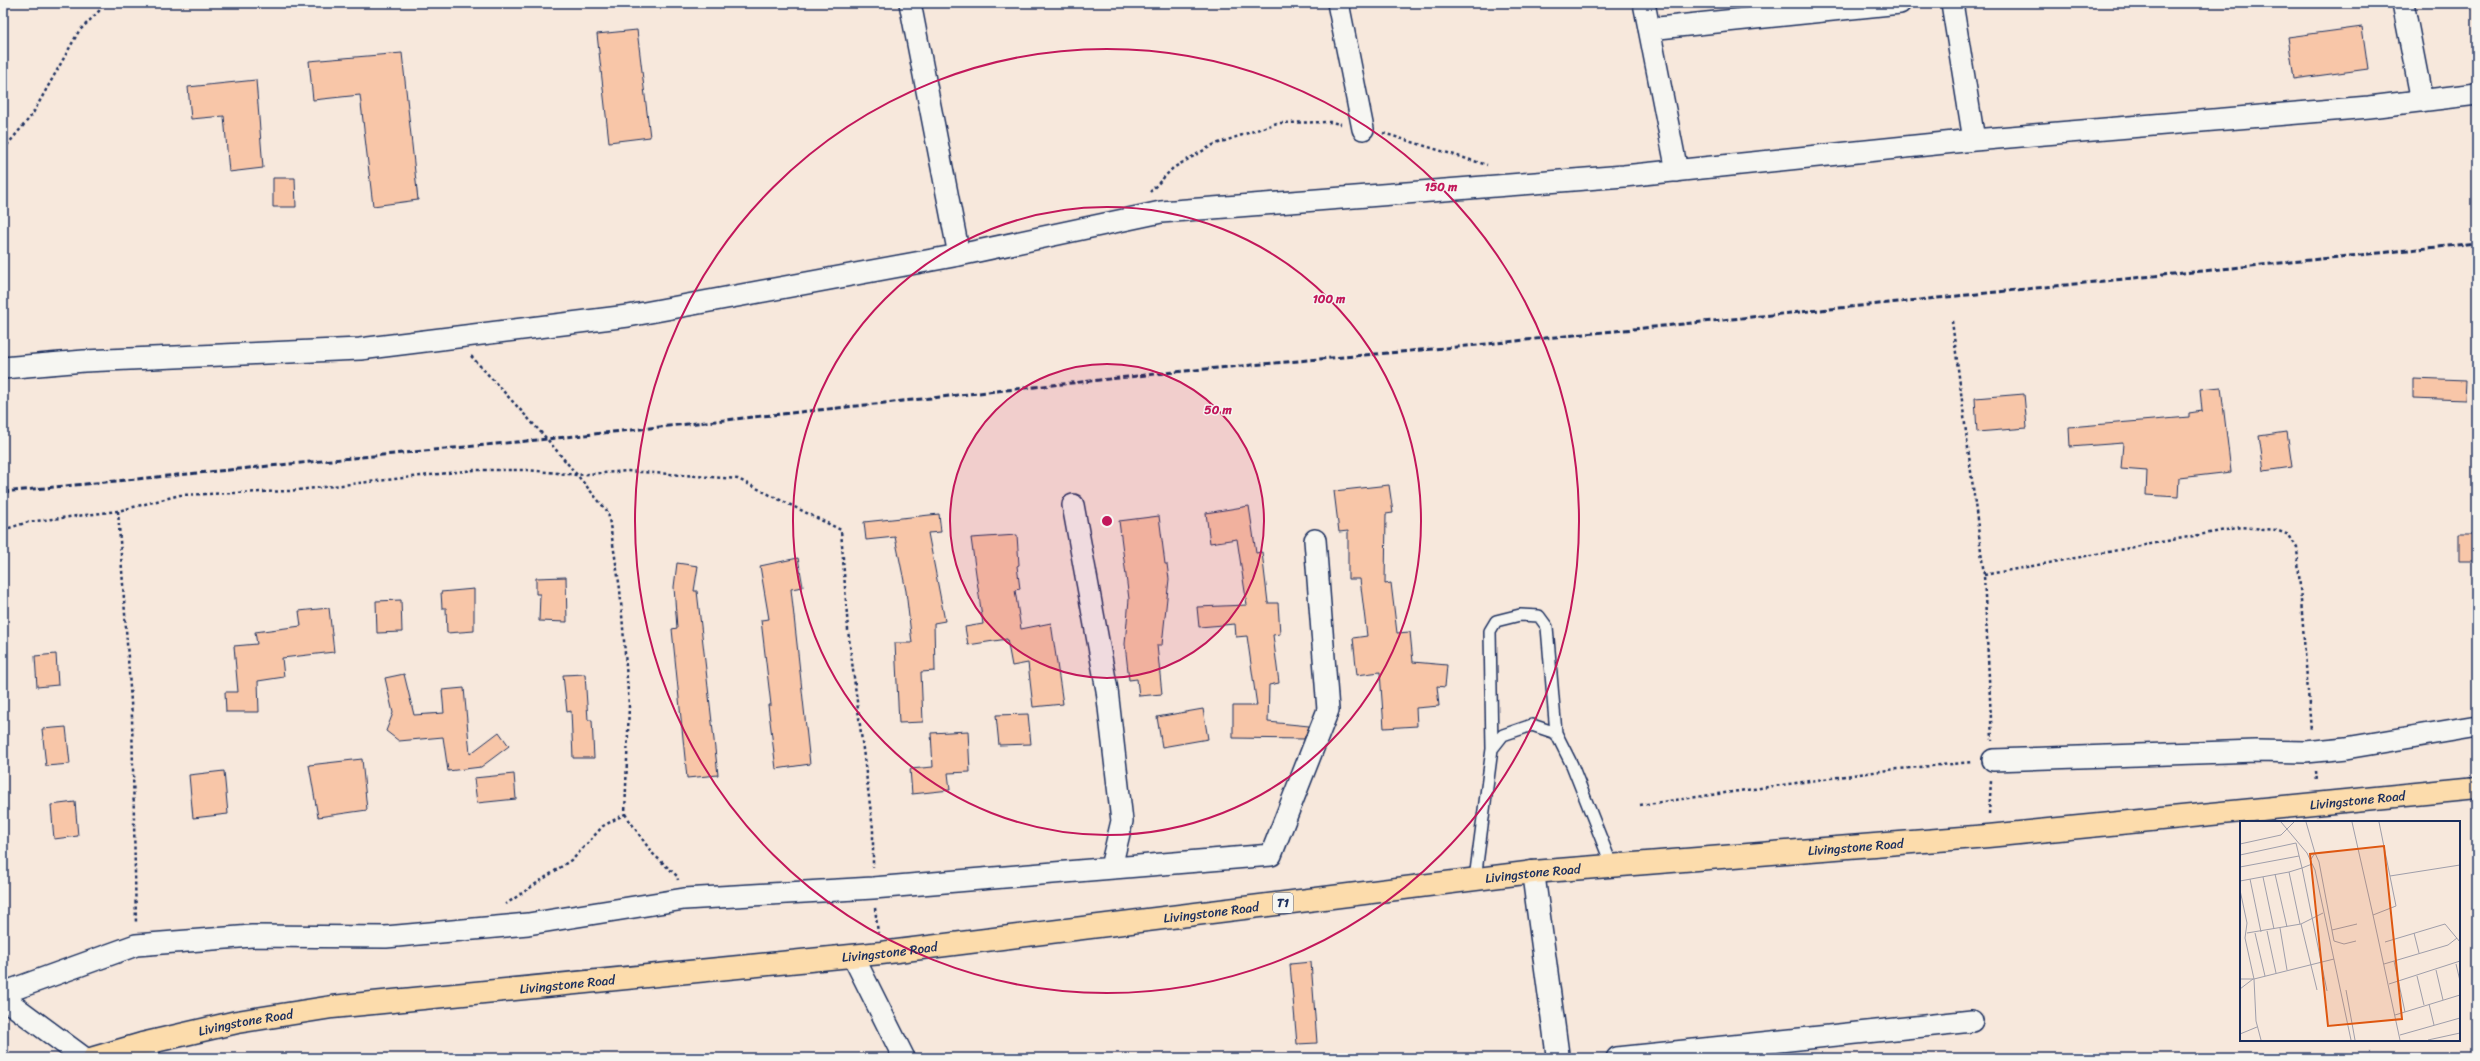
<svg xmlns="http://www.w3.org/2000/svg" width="2480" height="1061" font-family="Sriracha,sans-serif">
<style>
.building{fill:#f8c6a8;stroke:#1b2f5e}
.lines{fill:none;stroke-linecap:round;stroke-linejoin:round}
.lane-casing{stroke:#1b2f5e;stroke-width:14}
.street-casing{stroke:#1b2f5e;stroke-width:24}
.secondary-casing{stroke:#1b2f5e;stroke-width:25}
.highway-casing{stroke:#1b2f5e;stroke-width:25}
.path{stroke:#1b2f5e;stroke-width:2.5;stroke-dasharray:3 3;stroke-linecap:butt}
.lane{stroke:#f6f6f2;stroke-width:11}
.street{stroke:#f6f6f2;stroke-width:21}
.secondary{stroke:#f6f6f2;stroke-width:22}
.highway{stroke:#fcdcac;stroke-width:22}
.rail{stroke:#1b2f5e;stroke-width:3;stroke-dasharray:6 3;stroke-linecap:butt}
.ring{fill:none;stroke:#c2185b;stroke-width:2}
.labels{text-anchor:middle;stroke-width:3;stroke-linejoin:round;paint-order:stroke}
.shield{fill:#f6f6f2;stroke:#5d6b8a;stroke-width:1}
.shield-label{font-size:12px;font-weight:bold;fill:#1b2f5e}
.street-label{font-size:13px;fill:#1b2f5e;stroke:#f6f6f2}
.inset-road{fill:none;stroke:#9f9eaa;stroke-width:1}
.view{fill:#de5710;fill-opacity:0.15;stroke:#de5710;stroke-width:2}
.inset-edge{fill:none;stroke:#1b2f5e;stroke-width:2}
.centre{fill:#c2185b;stroke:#f6f6f2;stroke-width:2}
.ring-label{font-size:12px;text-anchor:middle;font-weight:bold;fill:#c2185b;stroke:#f6f6f2;stroke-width:3;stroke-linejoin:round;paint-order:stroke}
</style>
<rect width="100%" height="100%" fill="#f7e8dc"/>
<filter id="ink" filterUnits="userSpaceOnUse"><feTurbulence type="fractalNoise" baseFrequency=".025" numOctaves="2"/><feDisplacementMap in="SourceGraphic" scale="8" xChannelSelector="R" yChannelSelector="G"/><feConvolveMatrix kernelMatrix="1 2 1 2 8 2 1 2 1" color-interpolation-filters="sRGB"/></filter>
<g filter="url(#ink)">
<!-- building -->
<path class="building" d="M2362 27 2368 69 2294 79 2288 37Z
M637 30 650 137 609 142 597 34Z
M402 53 418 200 373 206 360 95 313 100 309 61Z
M256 80 263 168 229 172 224 116 191 119 188 87Z
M273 178H295L296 207H273Z
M2413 379 2466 381 2465 400 2413 398Z
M2221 387 2231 472 2179 478 2178 497 2146 495 2147 471 2121 469 2123 443 2070 447 2069 427 2189 417V413L2202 411 2200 389Z
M2024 394 2027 428 1977 432 1975 398Z
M2287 432 2292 467 2264 471 2259 436Z
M1389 485 1393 513 1386 514 1385 584 1391 583 1397 633 1410 632 1413 662 1447 665 1445 687 1437 686 1439 706 1416 708 1417 726 1384 728 1380 672 1357 675 1353 638 1367 636 1360 579H1348V531L1339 532 1334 491Z
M1249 506 1256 553 1262 552 1268 603H1278L1280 634 1273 635 1279 683 1269 685 1268 722 1309 726 1304 739 1233 738V706H1257L1247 636 1236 637 1235 624 1199 627 1197 607 1247 605 1237 539 1210 543 1206 513Z
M939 514 941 532 928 533 945 621 934 623 935 671 921 672 923 722 899 723 895 643H912L906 591 895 537 866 540 864 522Z
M1159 516 1165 564H1167L1169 579 1162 645H1157L1162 694 1139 696 1137 679 1129 680 1125 644 1129 599 1119 521Z
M2459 534H2477V561H2459Z
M1017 535 1019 565 1017 566 1020 589 1015 590 1021 629 1051 623 1063 704 1033 707 1028 663 1012 666 1007 639 968 645 965 627 983 624 971 538Z
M798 558 803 587 791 589 810 764 776 769 768 705H771L761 620 769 619 760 566Z
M677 563 698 566 694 591H697L718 775 687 778 672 629 677 628 674 587Z
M566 577 567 622 539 621 540 594H536V578Z
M474 589V631L447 633 446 608H442L441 592Z
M401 600 402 632 377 633 376 601Z
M329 608 334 652 282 658 284 677 258 681 259 712H226L225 692H238L234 646 257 644 255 632 301 626 299 611Z
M56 654 58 685 37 687 35 656Z
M404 674 414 715 444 713 442 690 464 688 470 754 499 732 509 746 481 767 448 771 443 737 399 741 386 731 393 713 385 678Z
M585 674 588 720H592L594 758H573L571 711 567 712 563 675Z
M1203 709 1208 739 1162 747 1157 717Z
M1028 714 1031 744 999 745 996 715Z
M66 727 70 764 46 766 42 729Z
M968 731 970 772 948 773 950 790 912 794 910 769 933 767 931 733Z
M362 759 367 810 318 817 309 765Z
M224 771 228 814 193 818 189 775Z
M514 774 516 799 477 803 474 778Z
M75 802 78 836 54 839 51 805Z
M1311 962 1317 1043 1297 1044 1290 964Z"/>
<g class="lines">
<defs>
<path id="lane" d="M1492 749 1490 631 1496 621 1520 615 1539 616 1547 627 1556 733
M1475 879 1492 749 1503 735 1532 725 1556 733 1572 765 1612 866"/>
<path id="street" d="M1338 3 1363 129
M1644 3 1677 171
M1952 3 1974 140
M2403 3 2422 101
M1649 29 1900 3
M959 255 1161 212 1624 176 1974 140 2369 107 2477 94
M3 368 84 361 360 349 628 316 959 255 910 3
M1073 505 1107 690 1122 821 1111 867
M1993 760 2256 751 2305 752 2346 748 2477 726
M853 956 904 1058
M3 993 136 945 252 936 386 937 528 924 684 899 873 888 1271 855 1328 710 1315 540
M3 998 84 1058
M142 1044 150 1058
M1617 1058 1972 1021"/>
<path id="secondary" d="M1533 872 1558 1058"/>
<g id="highway">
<path id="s1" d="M94 1058 142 1044 237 1022 332 1007 881 953 1533 872 1988 836 2477 788"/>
</g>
</defs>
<!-- lane casing -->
<use href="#lane" class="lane-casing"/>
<!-- street casing -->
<use href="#street" class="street-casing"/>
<!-- secondary casing -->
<use href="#secondary" class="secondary-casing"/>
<!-- highway casing -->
<use href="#highway" class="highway-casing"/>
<!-- path -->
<path class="path" d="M1383 133 1487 165
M3 150 32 115 79 31 99 11 102 3
M1150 192 1173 168 1213 145 1277 123 1330 122 1341 124
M1952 321 1984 575 1992 740
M471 356 547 439 608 512 620 589 629 705 625 814 603 826 574 858 506 904
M118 511 132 717 136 924
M3 530 28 522 118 511 180 495 289 491 474 470H527L577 475 627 471 738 479 841 530 848 630 873 829V867
M1984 575 2242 527 2276 530 2289 535 2297 548 2311 731
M2316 771 2317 782
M1640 805 1888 770 1973 762
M625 814 652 853 677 876 678 880
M1989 814 1991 781
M875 908 878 933"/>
<!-- lane -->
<use href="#lane" class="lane"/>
<!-- street -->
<use href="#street" class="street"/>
<!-- secondary -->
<use href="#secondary" class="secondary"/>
<!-- highway -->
<use href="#highway" class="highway"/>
<!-- rail -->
<path class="rail" d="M3 492 547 439 1184 371 1467 346 2477 243"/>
</g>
</g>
<!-- distance rings -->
<circle cx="1107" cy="521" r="157" fill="#c2185b" fill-opacity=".12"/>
<g class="ring">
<circle cx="1107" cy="521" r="157"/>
<circle cx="1107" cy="521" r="314"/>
<circle cx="1107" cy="521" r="472"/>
</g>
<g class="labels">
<!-- shield labels -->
<rect class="shield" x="1273" y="893" width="20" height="20" rx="3"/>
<g class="shield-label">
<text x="1283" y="907">T1</text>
</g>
<!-- street labels -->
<g class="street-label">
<text dy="5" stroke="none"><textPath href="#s1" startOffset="2280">Livingstone Road</textPath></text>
<text dy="5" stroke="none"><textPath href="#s1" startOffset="1776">Livingstone Road</textPath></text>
<text dy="5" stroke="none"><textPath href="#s1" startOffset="1452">Livingstone Road</textPath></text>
<text dy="5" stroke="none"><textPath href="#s1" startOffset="1128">Livingstone Road</textPath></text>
<text dy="5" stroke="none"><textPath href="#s1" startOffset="804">Livingstone Road</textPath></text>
<text dy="5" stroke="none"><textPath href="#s1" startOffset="480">Livingstone Road</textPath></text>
<text dy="5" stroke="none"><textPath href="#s1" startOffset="156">Livingstone Road</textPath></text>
</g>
</g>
<!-- overview -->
<g transform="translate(2240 821)">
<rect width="220" height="220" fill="#f7e8dc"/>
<path class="inset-road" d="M41 1 67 32 75 49 111 219M66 1 75 32 71 38M112 1 133 94 156 85 139 1M56 22 62 47 49 51 60 103M0 23 41 14 54 1M75 32 79 41 94 120 104 123 116 120M0 34 56 22M72 43 62 47 87 170M0 46 59 35M35 53 47 106M150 55 220 44M23 56 34 108M10 58 21 111M0 60 49 51M0 69 7 102 5 117 14 158 16 200 21 219M133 94 160 219M61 103 77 169M40 107 47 149M92 109 117 103M27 110 36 152M7 112 61 103 83 92M15 112 25 155M174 112 179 132M145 121 205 103 220 121M154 140 165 191M144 143 208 124 217 117M216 143 220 160M196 149 203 179M177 155 184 184M0 158H14L94 138M149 163 220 140M0 168 13 158M106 169 115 219M189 183 194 204M155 194 220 174M0 213 17 206M160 214 220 197M188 219 220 212"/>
<path class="view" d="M144 25 162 198 88 205 70 33Z"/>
<rect width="220" height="220" class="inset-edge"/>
</g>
<circle cx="1107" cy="521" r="6" class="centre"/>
<g class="ring-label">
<text x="1441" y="191">150 m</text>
<text x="1329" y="303">100 m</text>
<text x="1218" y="414">50 m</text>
</g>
<!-- margin -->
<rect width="2480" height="1061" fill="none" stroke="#f6f6f2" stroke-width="16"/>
<rect x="8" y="8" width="2464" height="1045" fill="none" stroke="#1b2f5e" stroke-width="1.5" filter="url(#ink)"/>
</svg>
